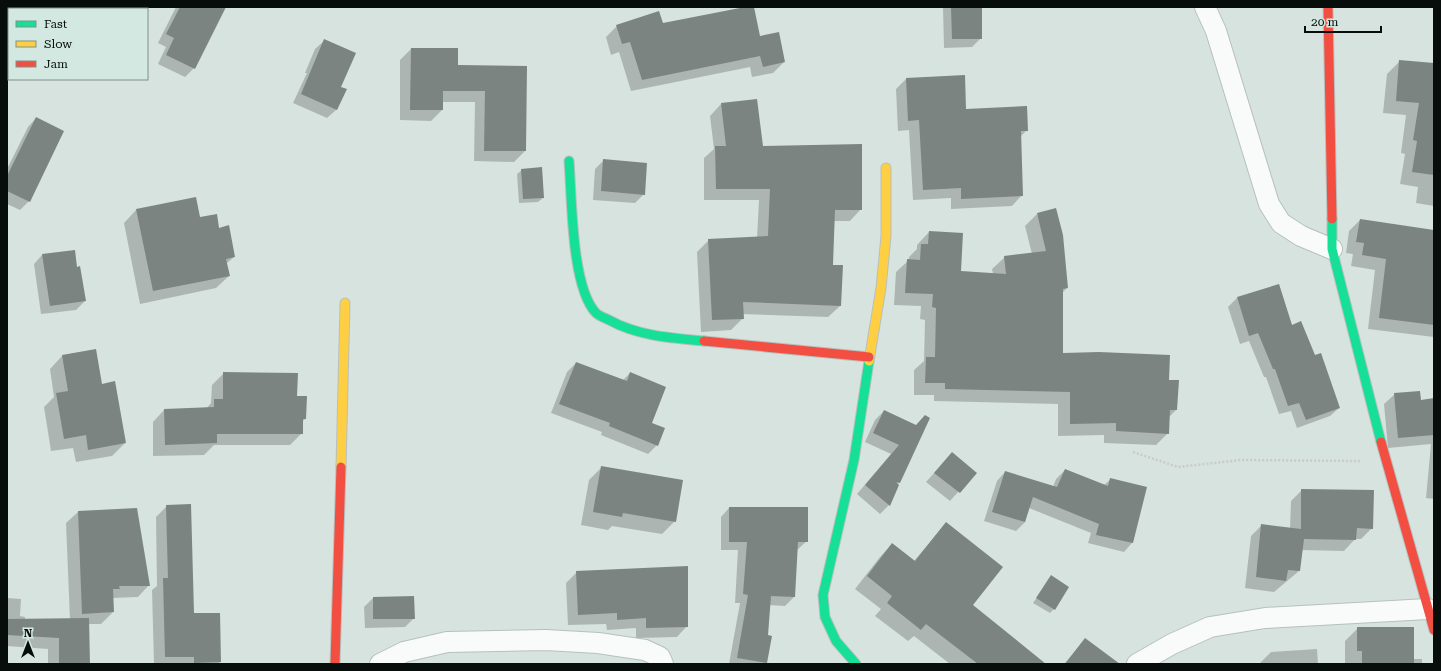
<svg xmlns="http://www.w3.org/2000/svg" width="1441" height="671" font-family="'Roboto Serif',serif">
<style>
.shadow{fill:#0003}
.building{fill:#7b8481}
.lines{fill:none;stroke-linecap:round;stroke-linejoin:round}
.street-casing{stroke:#b7c0bd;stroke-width:22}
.fast-casing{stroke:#b7c0bd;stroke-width:11}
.slow-casing{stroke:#b7c0bd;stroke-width:11}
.jam-casing{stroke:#b7c0bd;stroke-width:11}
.path{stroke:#c8cbca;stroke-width:2.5;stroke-dasharray:2 2;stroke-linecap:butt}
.street{stroke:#f9fbfa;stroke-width:20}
.fast{stroke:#16e098;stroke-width:9}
.slow{stroke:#ffcf43;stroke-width:9}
.jam{stroke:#f24e42;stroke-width:9}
</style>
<rect width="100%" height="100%" fill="#d7e3df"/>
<!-- shadow -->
<path class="shadow" d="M61 7H127V9H61Z
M176 7H225L194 68 185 77 158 64 166 47 158 43Z
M753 7 759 37 784 62 773 73 752 77 750 67 631 91 619 52 611 55 606 37 617 26 662 24Z
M943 7H981V38L972 47 944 48Z
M324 41 340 87 345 90 336 110 327 118 293 103 307 73H305L315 49Z
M411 49 457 66 526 67 525 151 514 162 474 161 475 102H442V110L431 121 400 120V60Z
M1399 62 1434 64V206L1416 203 1418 187 1400 184 1405 154 1401 153 1406 115 1383 113 1387 74Z
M906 79 966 110 1027 130 1020 137 1022 195 1012 206 951 209V198L913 200 909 130 898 131 896 89Z
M721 104 762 147 861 209 850 221H834L832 266 840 306 828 317 742 314 743 318 731 330 701 332 697 252 709 240 757 238 759 200H704V158L714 149 710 116Z
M36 118 29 201 20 210 7 204V169L28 127Z
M604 160 644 194 635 203 593 200 595 169Z
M522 170 543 198 538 202 519 203 517 174Z
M136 210 199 219 218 229 234 257 226 264 229 276 216 288 140 304 124 223Z
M1037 214 1067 288 1062 293V354L1168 381H1177L1176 410 1169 417 1168 433 1156 445 1104 443V435L1058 436V404L934 401V395H914V370L924 361 925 320 920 319 921 306 894 305 896 272 909 260V257L917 249V245L929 232 959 272 993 274 992 269 1005 257 1032 254 1025 226Z
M1360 220 1434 231V337L1368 329 1375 270 1351 266 1353 254 1346 253 1349 231Z
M42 255 77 268 85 301 76 310 41 314 34 264Z
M1279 285 1292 326 1339 408 1330 416 1297 428 1291 411 1279 414 1266 377H1264L1249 341 1240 344 1228 307 1237 298Z
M62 356 102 385 125 443 112 456 76 462 73 448 51 451 44 407 54 397 50 369Z
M576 363 623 380 630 373 651 423 657 445 648 454 601 435 602 432 551 413 567 372Z
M224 373 306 418 302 422V433L290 445H214L204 455 153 456V422L164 410 206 409 211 403 212 385Z
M1395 394 1420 401 1434 399V499L1426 498 1431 444 1388 448 1384 404Z
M884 411 916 426 899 482 889 505 880 514 857 494 891 454 865 442 875 420Z
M952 453 975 473 950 501 926 482Z
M602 467 675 521 662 534 612 526 608 530 581 525 589 480Z
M1065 470 1104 485 1111 479 1146 487 1132 543 1124 552 1088 543 1091 533 1029 508 1025 522 1016 531 984 521 997 481 1005 472 1053 487 1056 479Z
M1302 490 1372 528 1361 539H1355L1344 551 1301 550 1299 571 1274 592 1245 588 1251 536 1262 525 1290 529 1291 501Z
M167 506 193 614H219L220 662 218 664H154L152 590 157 586 156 517Z
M729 508 807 541 797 550 794 597 785 606 769 605 766 662 765 664H729L740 603H735L738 550H721V517Z
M78 512 149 585 138 597 112 598 113 612 101 624H88L89 664H48V649L7 646V598L21 599 20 616 25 617V620H70L66 523Z
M946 523 971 605 1030 664H950L914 636 908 641 875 616 881 609 855 589 880 557 892 544 914 561Z
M577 572 687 626 677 637 636 638V628L607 630 606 624 568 625 566 583Z
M1051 577 1054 609 1050 613 1033 603Z
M373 598 414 618 405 627 365 628 364 607Z
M1358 628 1413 659H1422V664H1345V641Z
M1085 639 1117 664H1064Z
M1317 649 1318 664H1259L1271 652Z"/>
<!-- building -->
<path class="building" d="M180 7H226L195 69 166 55 174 38 166 34Z
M745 7H754L760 36 779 32 785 62 763 67 760 56 642 80 630 42 622 44 616 25 659 11 663 23Z
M951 7H982V39H952Z
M324 39 356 53 341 87 347 89 337 110 301 94Z
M411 48H458V65L527 66 526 151H484L485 91H443V110H410Z
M1399 60 1434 63V175L1412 172 1417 141 1413 140 1419 103 1396 101Z
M965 75 966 109 1027 106 1028 131H1021L1023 196 961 199V188L923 190 919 120 908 121 906 78Z
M757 99 763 146 862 144V210H835L833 265H843L841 306 743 302 744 319 712 320 708 239 768 236 770 189H716L715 146H726L721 103Z
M36 117 64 131 30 202 7 191V176Z
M603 159 647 163 645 195 601 191Z
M542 167 544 198 523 199 521 169Z
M196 197 200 217 217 214 219 228 229 225 235 257 226 259 230 276 153 291 136 209Z
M1056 208 1063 235 1068 288 1063 289V353L1099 352 1170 355 1169 380H1179L1177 410H1170L1169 434 1116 431V423L1070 424V392L945 389V383H925L926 357H935L936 308 932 307 933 294 905 293 907 259 920 260 921 244H928L929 231 963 233 961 271 1006 274 1004 256 1046 251 1037 213Z
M1360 219 1434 230V325L1379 318 1386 259 1362 255 1364 243 1356 242Z
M75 250 77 267 80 266 86 301 50 306 42 254Z
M1279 284 1292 325 1301 321 1315 355 1321 353 1340 408 1306 420 1299 403 1288 406 1275 369H1273L1258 333 1249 336 1237 297Z
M96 349 102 384 115 381 126 443 88 450 86 435 64 439 56 393 68 391 62 355Z
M576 362 627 381 630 372 666 387 652 423 665 428 658 446 609 426 610 423 559 404Z
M223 372 298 373 297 396H307L306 419H303V434H217V443L165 445 164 409 214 407V399H223Z
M1420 391 1421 400 1434 398V435L1398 438 1394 393Z
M884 410 916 425 925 415 930 418 900 483 896 482 899 485 890 506 865 485 899 445 873 433Z
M952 452 977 473 960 493 934 473Z
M601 466 683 480 676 522 623 513 622 517 593 512Z
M1065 469 1108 486 1110 478 1147 487 1133 543 1096 535 1099 524 1033 497 1025 522 992 512 1005 471 1057 487Z
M1301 489 1374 490 1373 529 1357 528 1356 540 1304 539 1300 571 1288 570 1286 581 1256 577 1261 524 1301 529Z
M191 504 194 613H220L221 662 194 663V657H165L163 578H168L166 505Z
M729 507H808V542H798L795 597 771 596 768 635 772 636 767 663 737 658 748 595 743 594 747 542H729Z
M137 508 150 586H119L120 589H113L114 612 82 614 78 511Z
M946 522 1003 567 973 605 1046 664H978L926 624 921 630 887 603 892 596 867 576 892 543 915 561Z
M688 566V627L646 628V618L617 620V613L578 615 576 571Z
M1051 575 1069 587 1055 610 1036 598Z
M414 596 415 619H373V597Z
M89 618 90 664H59V638L7 635V619Z
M1357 627H1414V664H1362V651H1357Z
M1085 638 1120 664H1065Z"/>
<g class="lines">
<defs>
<path id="street" d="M1205 7 1216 31 1269 204 1281 223 1301 236 1332 249
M53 9V7
M380 664 404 652 447 642 546 640 598 643 645 650 660 657 663 664
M1137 664 1172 644 1210 627 1265 618 1428 609"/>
<path id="fast" d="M569 161C572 197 571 287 596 313 599 316 605 318 609 320 638 336 671 338 704 341
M1332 219V249L1381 442
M856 664 836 641 825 617 823 595 854 460 869 361"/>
<path id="slow" d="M869 361 881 288 886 236V168
M341 467 345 303"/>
<path id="jam" d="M1328 7 1332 219
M704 341 869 357
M1381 442 1434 630
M335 664 341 467"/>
</defs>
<!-- street casing -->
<use href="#street" class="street-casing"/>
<!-- fast casing -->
<use href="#fast" class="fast-casing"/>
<!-- slow casing -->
<use href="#slow" class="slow-casing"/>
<!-- jam casing -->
<use href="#jam" class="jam-casing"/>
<!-- path -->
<path class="path" d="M1133 452 1178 467 1241 460 1361 461"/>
<!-- street -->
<use href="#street" class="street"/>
<!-- fast -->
<use href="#fast" class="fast"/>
<!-- slow -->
<use href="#slow" class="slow"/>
<!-- jam -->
<use href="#jam" class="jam"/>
</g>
<!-- border -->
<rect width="1441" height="671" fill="none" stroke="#060d0b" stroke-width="16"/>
<!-- legend -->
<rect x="8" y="8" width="140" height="72" fill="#d2e8e1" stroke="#80908b"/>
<rect x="16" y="21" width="20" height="6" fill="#16e098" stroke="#80908b"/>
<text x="44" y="28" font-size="12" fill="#060d0b">Fast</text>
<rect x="16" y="41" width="20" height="6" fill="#ffcf43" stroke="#80908b"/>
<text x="44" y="48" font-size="12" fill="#060d0b">Slow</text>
<rect x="16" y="61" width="20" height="6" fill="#f24e42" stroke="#80908b"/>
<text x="44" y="68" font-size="12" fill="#060d0b">Jam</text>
<!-- north arrow -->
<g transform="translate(28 643)" stroke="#d2e8e1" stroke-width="3" paint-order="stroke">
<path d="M0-3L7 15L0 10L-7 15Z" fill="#060d0b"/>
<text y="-6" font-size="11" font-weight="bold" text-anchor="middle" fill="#060d0b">N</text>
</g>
<!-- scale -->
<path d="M1305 26v6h76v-6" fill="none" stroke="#060d0b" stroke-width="2"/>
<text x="1311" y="26" font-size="12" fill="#060d0b" stroke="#d2e8e1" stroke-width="3" paint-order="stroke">20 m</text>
</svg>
